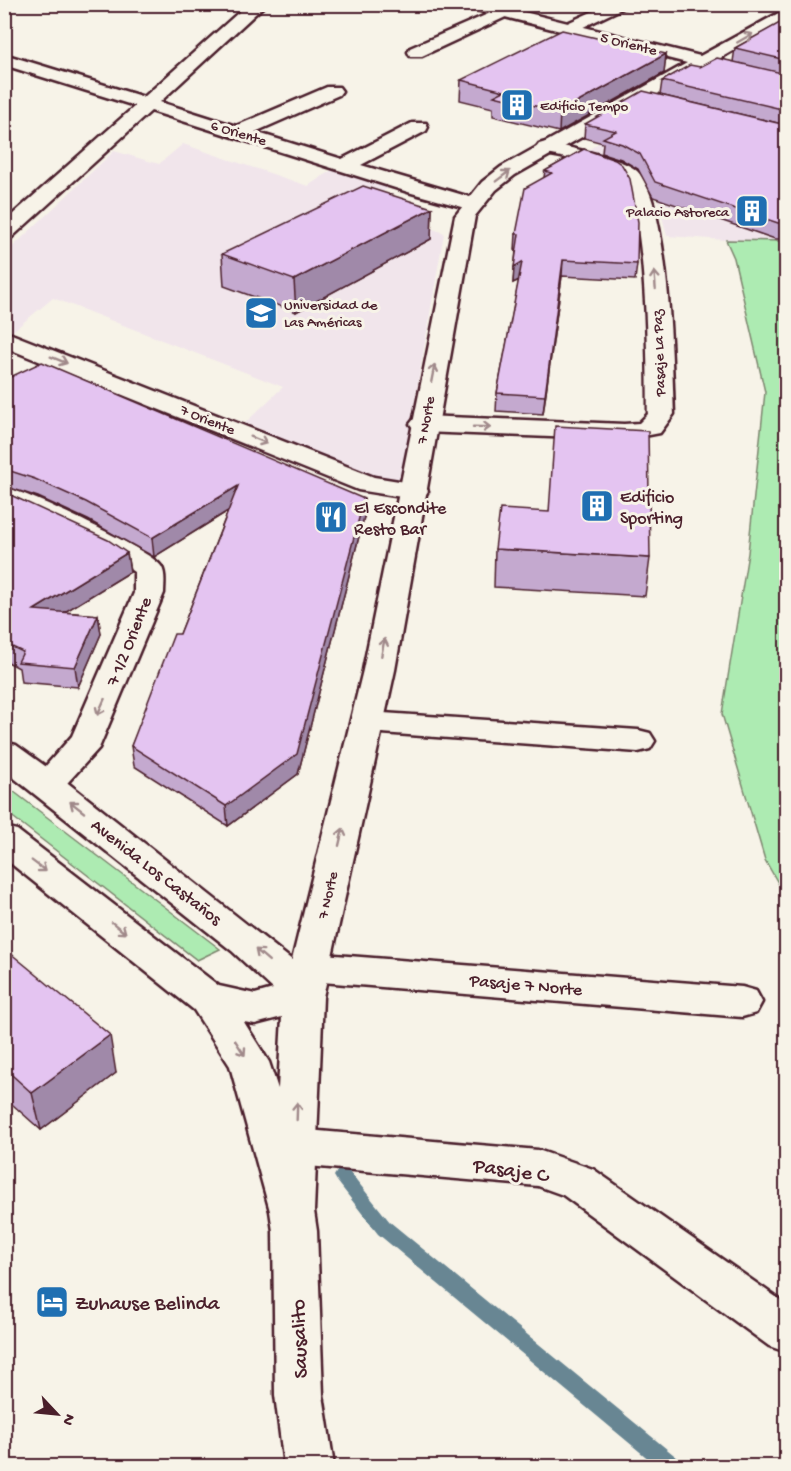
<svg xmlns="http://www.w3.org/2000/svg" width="791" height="1471" font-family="'Gochi Hand',sans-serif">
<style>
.built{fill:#f1e5eb}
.green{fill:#adebb2;stroke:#7c856e;stroke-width:1.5}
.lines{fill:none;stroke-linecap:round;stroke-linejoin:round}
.stream{fill:#688693;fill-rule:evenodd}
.street-casing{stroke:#4a1f2b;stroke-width:5}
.secondary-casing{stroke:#4a1f2b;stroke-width:5}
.street{fill:#f7f3e8;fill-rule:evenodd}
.secondary{fill:#f7f3e8;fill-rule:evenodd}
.wall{fill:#c4a9cf;stroke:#4a1f2b;stroke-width:1.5}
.shaded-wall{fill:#a089a9;stroke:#4a1f2b;stroke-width:1.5}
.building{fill:#e4c4f1;stroke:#4a1f2b;stroke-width:1.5}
.oneway{stroke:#a0898a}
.labels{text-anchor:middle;stroke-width:6;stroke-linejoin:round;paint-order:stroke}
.far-street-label{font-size:15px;fill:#4a1f2b;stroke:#f7f3e8}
.far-poi-label{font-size:15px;fill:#4a1f2b;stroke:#f7f3e8;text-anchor:start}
.poi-label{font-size:18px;fill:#4a1f2b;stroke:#f7f3e8;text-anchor:start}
.street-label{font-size:18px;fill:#4a1f2b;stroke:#f7f3e8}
.near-street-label{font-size:21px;fill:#4a1f2b;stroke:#f7f3e8}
.near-poi-label{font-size:21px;fill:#4a1f2b;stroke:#f7f3e8;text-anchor:start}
</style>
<rect width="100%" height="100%" fill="#f7f3e8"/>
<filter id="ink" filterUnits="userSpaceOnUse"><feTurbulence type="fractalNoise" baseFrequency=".0167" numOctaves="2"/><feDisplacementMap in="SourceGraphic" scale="12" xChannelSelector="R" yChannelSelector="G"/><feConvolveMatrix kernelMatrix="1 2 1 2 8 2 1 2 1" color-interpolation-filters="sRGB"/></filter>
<g filter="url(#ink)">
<!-- built -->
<path class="built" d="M619 128 786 164V241L726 240 667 236 655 188 645 166 587 151Z
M183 144 308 186 339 165 393 184 367 205 444 233 401 481 373 476 245 423 283 387 53 298 13 331 5 328V254L114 151 159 164Z"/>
<!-- green -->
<path class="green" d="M726 240 786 241V897L765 860 722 714 748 553 765 392 734 258Z
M5 785 220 949 197 960 5 811Z"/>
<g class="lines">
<!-- stream -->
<path class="stream" d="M343 1169 349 1171 390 1222 679 1459 682 1466H657L378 1234 337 1181 334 1176 337 1171Z"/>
<defs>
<path id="street" d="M248 4H266L160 102 236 126 327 87H339L342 91 339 95 255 132 342 159 412 123H426L428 127 426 131 361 165 480 200 483 204 480 208 473 210 408 192 151 111 11 238 4 240V222L135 106 4 65V54L144 97Z
M609 4H631L575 31 569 33 561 28 563 25Z
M504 7 510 9 512 12 510 15 422 56H410L408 52 410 48Z
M546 142C567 148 623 157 637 171 670 204 672 365 674 414L660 433 624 440 423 432 414 429 410 424 414 419 423 416 624 424 639 423 648 414C648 374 647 202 622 179 606 163 561 158 539 152L536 148 539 144Z
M4 331 374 477 424 485 428 491 424 497 414 499 358 490 4 347Z
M4 487C27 492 151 550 161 566 166 573 164 585 164 593L99 748 59 792 47 795 35 792 30 784 72 736 134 593V572L112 557 4 506Z
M368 712 638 730 650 733 655 741 650 749 638 752 368 732 356 729 352 722 356 715Z
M310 953 742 987 756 991 762 1002 756 1013 742 1017 310 981 296 977 291 967 296 957Z
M296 1129 538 1150 593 1169 786 1304V1352L769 1346 563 1195 538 1186 296 1165 281 1160 275 1147 281 1134Z"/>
<path id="secondary" d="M463 4H492L700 56 786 9V20L717 60 786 77V87L705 67 515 175 496 190 475 216 395 670 323 997 314 1211 317 1231 323 1395 334 1466H284L275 1395 273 1231 270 1211 230 1066 194 1010 4 858V827L17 830 219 986 255 994 273 989 232 951 4 770V742L16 745 59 776 292 960 363 670 455 216 482 182 501 167 687 63 465 7ZM282 1017 278 1089 269 1062 244 1022 255 1024Z"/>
</defs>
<!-- street casing -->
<use href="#street" class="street-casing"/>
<!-- secondary casing -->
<use href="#secondary" class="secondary-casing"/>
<!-- street -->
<use href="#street" class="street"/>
<!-- secondary -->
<use href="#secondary" class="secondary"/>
</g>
<!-- wall -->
<path class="wall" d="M786 20V125L660 95 662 81 700 67 733 62 735 48Z
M666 54 664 73 559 132 493 116V108L460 100 461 80Z
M585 124 786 125V239H775L653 197 638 169 621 159 602 153 603 143 584 138Z
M584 149 637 264 635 280 562 276 543 414 496 411 497 393 519 280 513 283 516 250H515L516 234 544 177 545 171Z
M432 208 431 239 296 312 224 286 222 254Z
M4 380 364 517 298 774 228 826 134 766 131 746 180 634 228 511 154 557 88 520 38 497 4 486Z
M4 492 127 553 130 572 64 612 98 615 101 634 78 687 21 682 19 668 4 660Z
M495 549 650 558 645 596 494 587Z
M4 948 116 1073 41 1130 4 1097Z"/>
<!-- shaded-wall -->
<path class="shaded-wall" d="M666 54 664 73 559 132 560 112Z
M432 208 431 239 296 312 294 280Z
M563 260 562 276 543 414 545 396Z
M522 262 521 279 513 283 514 267Z
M238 486 239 504 154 557 152 538Z
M364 499V517L298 774 228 826 226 806Z
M127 553 130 572 37 629 34 610Z
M98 615 101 634 78 687 75 667Z
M110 1035 116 1073 41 1130 32 1093Z"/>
<!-- building -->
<path class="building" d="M785 20H786V60L735 48Z
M562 30 666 54 560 112 494 96 504 91 461 80Z
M717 58 786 74V110L662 81 690 65 700 67Z
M643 91 786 125V223H778L655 182 640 154 622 144 603 138 616 131 585 124Z
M584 149 615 160 622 165 630 179 638 222 637 264 563 260 545 396 497 393 522 262 514 267 519 234H516L525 188 552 173 545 171Z
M363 186 432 208 294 280 222 254Z
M42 362 364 499 297 754 226 806 131 746 174 634H180L238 486 152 538 86 502 35 479 4 469V380Z
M555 426 648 431 650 558 495 549 500 509 549 512Z
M4 492 108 540 127 553 34 610 98 615 75 667 18 662 23 652 4 643Z
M4 948 110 1035 32 1093 4 1068Z"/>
<!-- one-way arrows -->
<defs><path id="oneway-shaft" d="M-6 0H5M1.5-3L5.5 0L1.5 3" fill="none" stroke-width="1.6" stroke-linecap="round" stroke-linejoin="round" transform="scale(1.5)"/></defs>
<g class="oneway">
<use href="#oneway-shaft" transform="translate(745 38) rotate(-30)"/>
<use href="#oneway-shaft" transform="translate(503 176) rotate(-37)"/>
<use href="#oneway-shaft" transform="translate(655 280) rotate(-94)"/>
<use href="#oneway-shaft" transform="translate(59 360) rotate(22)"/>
<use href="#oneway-shaft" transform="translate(433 373) rotate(-79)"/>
<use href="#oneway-shaft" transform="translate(482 427) rotate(2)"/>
<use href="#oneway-shaft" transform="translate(259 440) rotate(22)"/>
<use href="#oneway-shaft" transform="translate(383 647) rotate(-79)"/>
<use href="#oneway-shaft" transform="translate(101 707) rotate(114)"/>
<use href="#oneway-shaft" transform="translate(77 807) rotate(-142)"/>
<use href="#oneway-shaft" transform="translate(341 837) rotate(-77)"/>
<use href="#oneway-shaft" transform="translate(39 866) rotate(37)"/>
<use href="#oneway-shaft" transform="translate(119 928) rotate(39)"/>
<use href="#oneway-shaft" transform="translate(262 955) rotate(-139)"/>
<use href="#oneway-shaft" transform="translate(240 1048) rotate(57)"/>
<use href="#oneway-shaft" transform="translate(297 1111) rotate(-88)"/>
</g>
</g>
<!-- icons -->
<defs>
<symbol id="building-square" viewBox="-11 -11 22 22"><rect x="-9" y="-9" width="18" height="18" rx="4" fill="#1f6fb2" stroke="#f7f3e8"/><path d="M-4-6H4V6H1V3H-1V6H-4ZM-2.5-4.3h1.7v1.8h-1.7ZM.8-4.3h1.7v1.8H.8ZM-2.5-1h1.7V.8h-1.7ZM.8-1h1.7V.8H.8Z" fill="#fff"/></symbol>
<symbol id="university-square" viewBox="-11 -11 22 22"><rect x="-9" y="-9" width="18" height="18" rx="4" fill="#1f6fb2" stroke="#f7f3e8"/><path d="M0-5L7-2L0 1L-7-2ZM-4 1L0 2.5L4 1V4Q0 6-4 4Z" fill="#fff"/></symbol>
<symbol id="restaurant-square" viewBox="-11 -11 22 22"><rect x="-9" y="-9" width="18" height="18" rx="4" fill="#1f6fb2" stroke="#f7f3e8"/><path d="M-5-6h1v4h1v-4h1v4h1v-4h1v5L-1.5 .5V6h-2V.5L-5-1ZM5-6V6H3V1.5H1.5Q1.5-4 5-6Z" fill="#fff"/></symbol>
<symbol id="hotel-square" viewBox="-11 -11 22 22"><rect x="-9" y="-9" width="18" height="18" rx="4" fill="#1f6fb2" stroke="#f7f3e8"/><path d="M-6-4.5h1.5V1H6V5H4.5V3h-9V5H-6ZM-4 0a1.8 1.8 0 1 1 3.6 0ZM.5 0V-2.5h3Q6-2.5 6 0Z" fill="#fff"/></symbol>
</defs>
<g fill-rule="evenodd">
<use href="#building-square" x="498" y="86" width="38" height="38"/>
<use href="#building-square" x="733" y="192" width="38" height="38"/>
<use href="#university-square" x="242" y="294" width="38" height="38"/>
<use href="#building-square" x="578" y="487" width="38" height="38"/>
<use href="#restaurant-square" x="312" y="498" width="38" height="38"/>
<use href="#hotel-square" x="33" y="1283" width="38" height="38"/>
</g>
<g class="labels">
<!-- far-street labels -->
<g class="far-street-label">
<text transform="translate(629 43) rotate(14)" y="5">5 Oriente</text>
<text transform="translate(239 132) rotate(17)" y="5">6 Oriente</text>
<text transform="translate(658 353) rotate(-92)" y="5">Pasaje La Paz</text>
<text transform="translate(208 419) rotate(22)" y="5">7 Oriente</text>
<text transform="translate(425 420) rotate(-80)" y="5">7 Norte</text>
<text transform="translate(327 895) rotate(-77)" y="5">7 Norte</text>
</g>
<!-- far-poi labels -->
<g class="far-poi-label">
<text x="540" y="110">Edificio Tempo</text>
<text x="729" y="216" text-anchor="end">Palacio Astoreca</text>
<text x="284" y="309">Universidad de<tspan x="284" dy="17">Las Américas</tspan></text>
</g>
<!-- poi labels -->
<g class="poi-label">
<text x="620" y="502">Edificio<tspan x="620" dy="21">Sporting</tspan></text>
<text x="354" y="513">El Escondite<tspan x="354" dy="21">Resto Bar</tspan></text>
</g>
<!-- street labels -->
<g class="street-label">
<text transform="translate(128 641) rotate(-68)" y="6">7 1/2 Oriente</text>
<text transform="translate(157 871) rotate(38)" y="6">Avenida Los Castaños</text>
<text transform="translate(526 984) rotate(5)" y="6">Pasaje 7 Norte</text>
</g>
<!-- near-street labels -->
<g class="near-street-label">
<text transform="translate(511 1169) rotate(8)" y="7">Pasaje C</text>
<text transform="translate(298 1339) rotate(-92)" y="7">Sausalito</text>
</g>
<!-- near-poi labels -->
<g class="near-poi-label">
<text x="75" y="1309">Zuhause Belinda</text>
</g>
</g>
<!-- margin -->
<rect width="791" height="1471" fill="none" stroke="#f7f3e8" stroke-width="24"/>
<rect x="12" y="12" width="767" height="1447" fill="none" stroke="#4a1f2b" stroke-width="2" filter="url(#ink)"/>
<!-- north arrow -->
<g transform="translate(57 1414) rotate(116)" stroke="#f7f3e8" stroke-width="4.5" paint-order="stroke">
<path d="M0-4.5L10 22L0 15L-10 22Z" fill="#4a1f2b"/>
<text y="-9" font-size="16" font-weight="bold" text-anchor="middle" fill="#4a1f2b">N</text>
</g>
</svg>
